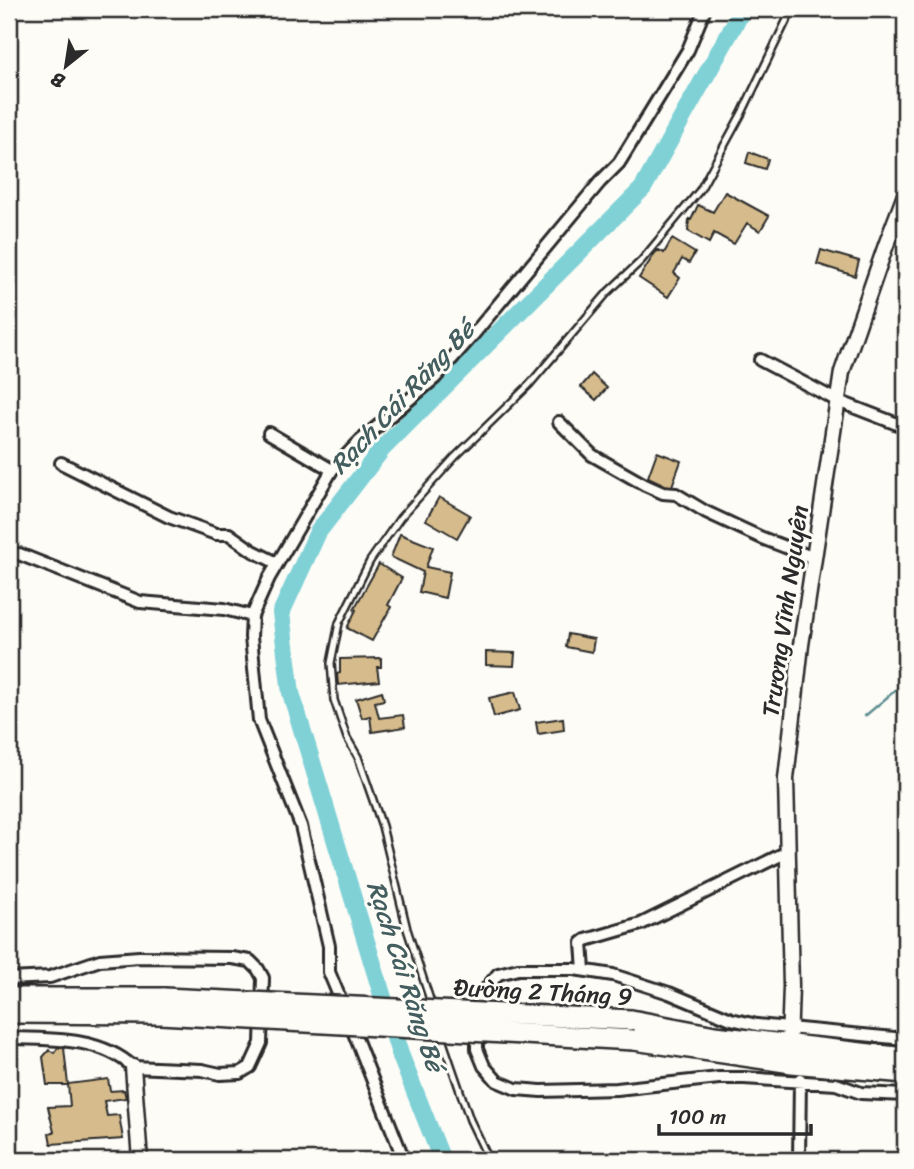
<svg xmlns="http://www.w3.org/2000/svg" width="914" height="1169" font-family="Sriracha,sans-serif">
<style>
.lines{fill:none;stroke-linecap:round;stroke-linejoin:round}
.stream{stroke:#5e8f92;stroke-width:2.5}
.river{stroke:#80d1d6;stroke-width:18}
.building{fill:#d6bc8c;stroke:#2b2b2b;stroke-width:2}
.lane-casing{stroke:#2b2b2b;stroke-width:10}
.street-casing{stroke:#2b2b2b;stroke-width:16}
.secondary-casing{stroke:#2b2b2b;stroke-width:19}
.highway-casing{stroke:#2b2b2b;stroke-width:24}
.lane{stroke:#fdfcf7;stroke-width:5}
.street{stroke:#fdfcf7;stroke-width:10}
.secondary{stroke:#fdfcf7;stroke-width:14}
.highway{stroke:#fdfcf7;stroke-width:19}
.highway-bridge-casing{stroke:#2b2b2b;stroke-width:24;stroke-linecap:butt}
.highway-bridge{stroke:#fdfcf7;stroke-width:19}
.labels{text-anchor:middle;stroke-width:6;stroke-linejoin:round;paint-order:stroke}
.street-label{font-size:24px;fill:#2b2b2b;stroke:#fdfcf7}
.water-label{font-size:26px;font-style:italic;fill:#445d5e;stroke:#fdfcf7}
</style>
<rect width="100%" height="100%" fill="#fdfcf7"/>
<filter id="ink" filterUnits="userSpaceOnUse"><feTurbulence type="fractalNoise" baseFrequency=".0143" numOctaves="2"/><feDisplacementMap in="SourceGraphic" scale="14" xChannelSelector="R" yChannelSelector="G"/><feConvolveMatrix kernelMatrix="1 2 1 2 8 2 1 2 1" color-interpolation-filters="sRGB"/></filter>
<g filter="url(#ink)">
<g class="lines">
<!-- stream -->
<path class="stream" d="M865 716 905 682"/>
<!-- river -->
<path class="river" d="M442 1160 400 1054 291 693 281 613 318 532 382 449 643 188 743 9"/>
</g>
<!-- building -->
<path class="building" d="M749 152 768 159 765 169 746 163Z
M725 192 769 216 760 231 747 223 734 244 714 233 709 243 688 231 689 219 691 220 698 205 713 212Z
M672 239 695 253 689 263 682 259 674 273 680 278 668 297 639 278 655 253 659 250 664 253Z
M821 250 859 261 855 276 817 264Z
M592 374 607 388 596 400 581 387Z
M657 452 681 461 672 486 665 485 648 477Z
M439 497 470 515 457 538 426 520Z
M400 534 433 547 426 567 450 572 445 598 419 592 423 572 391 557Z
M379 564 402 578 388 605 391 607 372 641 347 628 356 610 354 609Z
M568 634 594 639 592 652 566 647Z
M486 652 515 653 514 666 486 665Z
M381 658V667H377L379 681 338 685 337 674 340 673V659Z
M382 691 384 700 375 702 379 718 403 715 405 727 372 732 370 716 362 718 356 699Z
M515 692 520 710 494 717 489 698Z
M563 718 564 730 538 734 536 722Z
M58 1048H64L68 1085H47L43 1057 49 1050 54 1053Z
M108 1079 110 1091 124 1090 126 1098 104 1101 107 1116 119 1115 123 1139 51 1144 49 1133 54 1132 48 1107 70 1106 68 1084Z"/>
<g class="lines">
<defs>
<path id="lane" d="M432 1006 407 929 382 826 358 757 347 738 334 700 331 663 339 623 370 561 400 518 455 457 529 385 608 292 641 261 700 190 742 113 792 9
M440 1033 470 1120 489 1160"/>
<path id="street" d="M760 360 838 401 905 427
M559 422 592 455 645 485 663 493 676 494 706 512 762 538 814 558
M269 433 332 470
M61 463 169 517 216 534H229L253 551 277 563
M19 554 140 602 224 609 252 616
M584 970 582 943 586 940 641 924 787 852
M9 979 50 977 100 960 139 957 232 958 250 961 258 969 263 978 261 1043 250 1067 240 1073 220 1074 202 1070 133 1067C101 1037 51 1039 9 1038
M344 1008 329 972V946L301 826 259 720 251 637 252 616 269 578 332 470 360 441 435 378 473 335 600 182 619 163 688 50 705 9
M350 1023 404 1160
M905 1039 757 1025 731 1019 669 993 613 975 574 969H518L498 974 480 996 477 1018V1049L484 1066 497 1081 516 1089 541 1091 617 1089 719 1078H744L836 1084 861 1093 905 1095
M799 1160 800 1079"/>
<path id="secondary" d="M789 1045 791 986 786 779 801 645 842 372 886 245 905 195
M133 1067 140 1160"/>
<path id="highway" d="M9 998H164
M9 1013 160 1014
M631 1020 715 1036 905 1058
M634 1040 792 1063 905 1073"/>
</defs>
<!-- lane casing -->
<use href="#lane" class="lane-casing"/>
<!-- street casing -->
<use href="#street" class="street-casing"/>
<!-- secondary casing -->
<use href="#secondary" class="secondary-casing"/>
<!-- highway casing -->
<use href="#highway" class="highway-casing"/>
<!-- lane -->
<use href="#lane" class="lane"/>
<!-- street -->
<use href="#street" class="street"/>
<!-- secondary -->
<use href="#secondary" class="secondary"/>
<!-- highway -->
<use href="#highway" class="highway"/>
<defs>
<path id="highway-bridge" d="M164 998 631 1020
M160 1014 634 1040"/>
</defs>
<!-- highway-bridge casing -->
<use href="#highway-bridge" class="highway-bridge-casing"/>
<!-- highway-bridge -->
<use href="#highway-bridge" class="highway-bridge"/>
</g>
</g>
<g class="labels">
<!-- street labels -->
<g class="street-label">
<text transform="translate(785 611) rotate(-82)" y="8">Trương Vĩnh Nguyên</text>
<text transform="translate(543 992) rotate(3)" y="8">Đường 2 Tháng 9</text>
</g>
<!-- water labels -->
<g class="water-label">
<text transform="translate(402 397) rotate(-47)" y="9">Rạch Cái Răng Bé</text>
<text transform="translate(406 976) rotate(72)" y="9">Rạch Cái Răng Bé</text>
</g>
</g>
<!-- margin -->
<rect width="914" height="1169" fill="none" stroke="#fdfcf7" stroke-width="35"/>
<rect x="18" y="18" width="879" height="1134" fill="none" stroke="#2b2b2b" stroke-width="2.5" filter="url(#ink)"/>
<!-- north arrow -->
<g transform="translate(66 66) rotate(210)" stroke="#fdfcf7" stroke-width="5" paint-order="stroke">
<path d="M0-5L12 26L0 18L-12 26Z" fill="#2b2b2b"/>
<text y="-10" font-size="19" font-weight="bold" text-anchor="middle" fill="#2b2b2b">B</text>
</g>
<!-- scale -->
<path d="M659 1124v10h152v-10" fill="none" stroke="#2b2b2b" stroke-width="3.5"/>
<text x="669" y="1124" font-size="21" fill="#2b2b2b" stroke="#fdfcf7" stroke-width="5" paint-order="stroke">100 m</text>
</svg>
